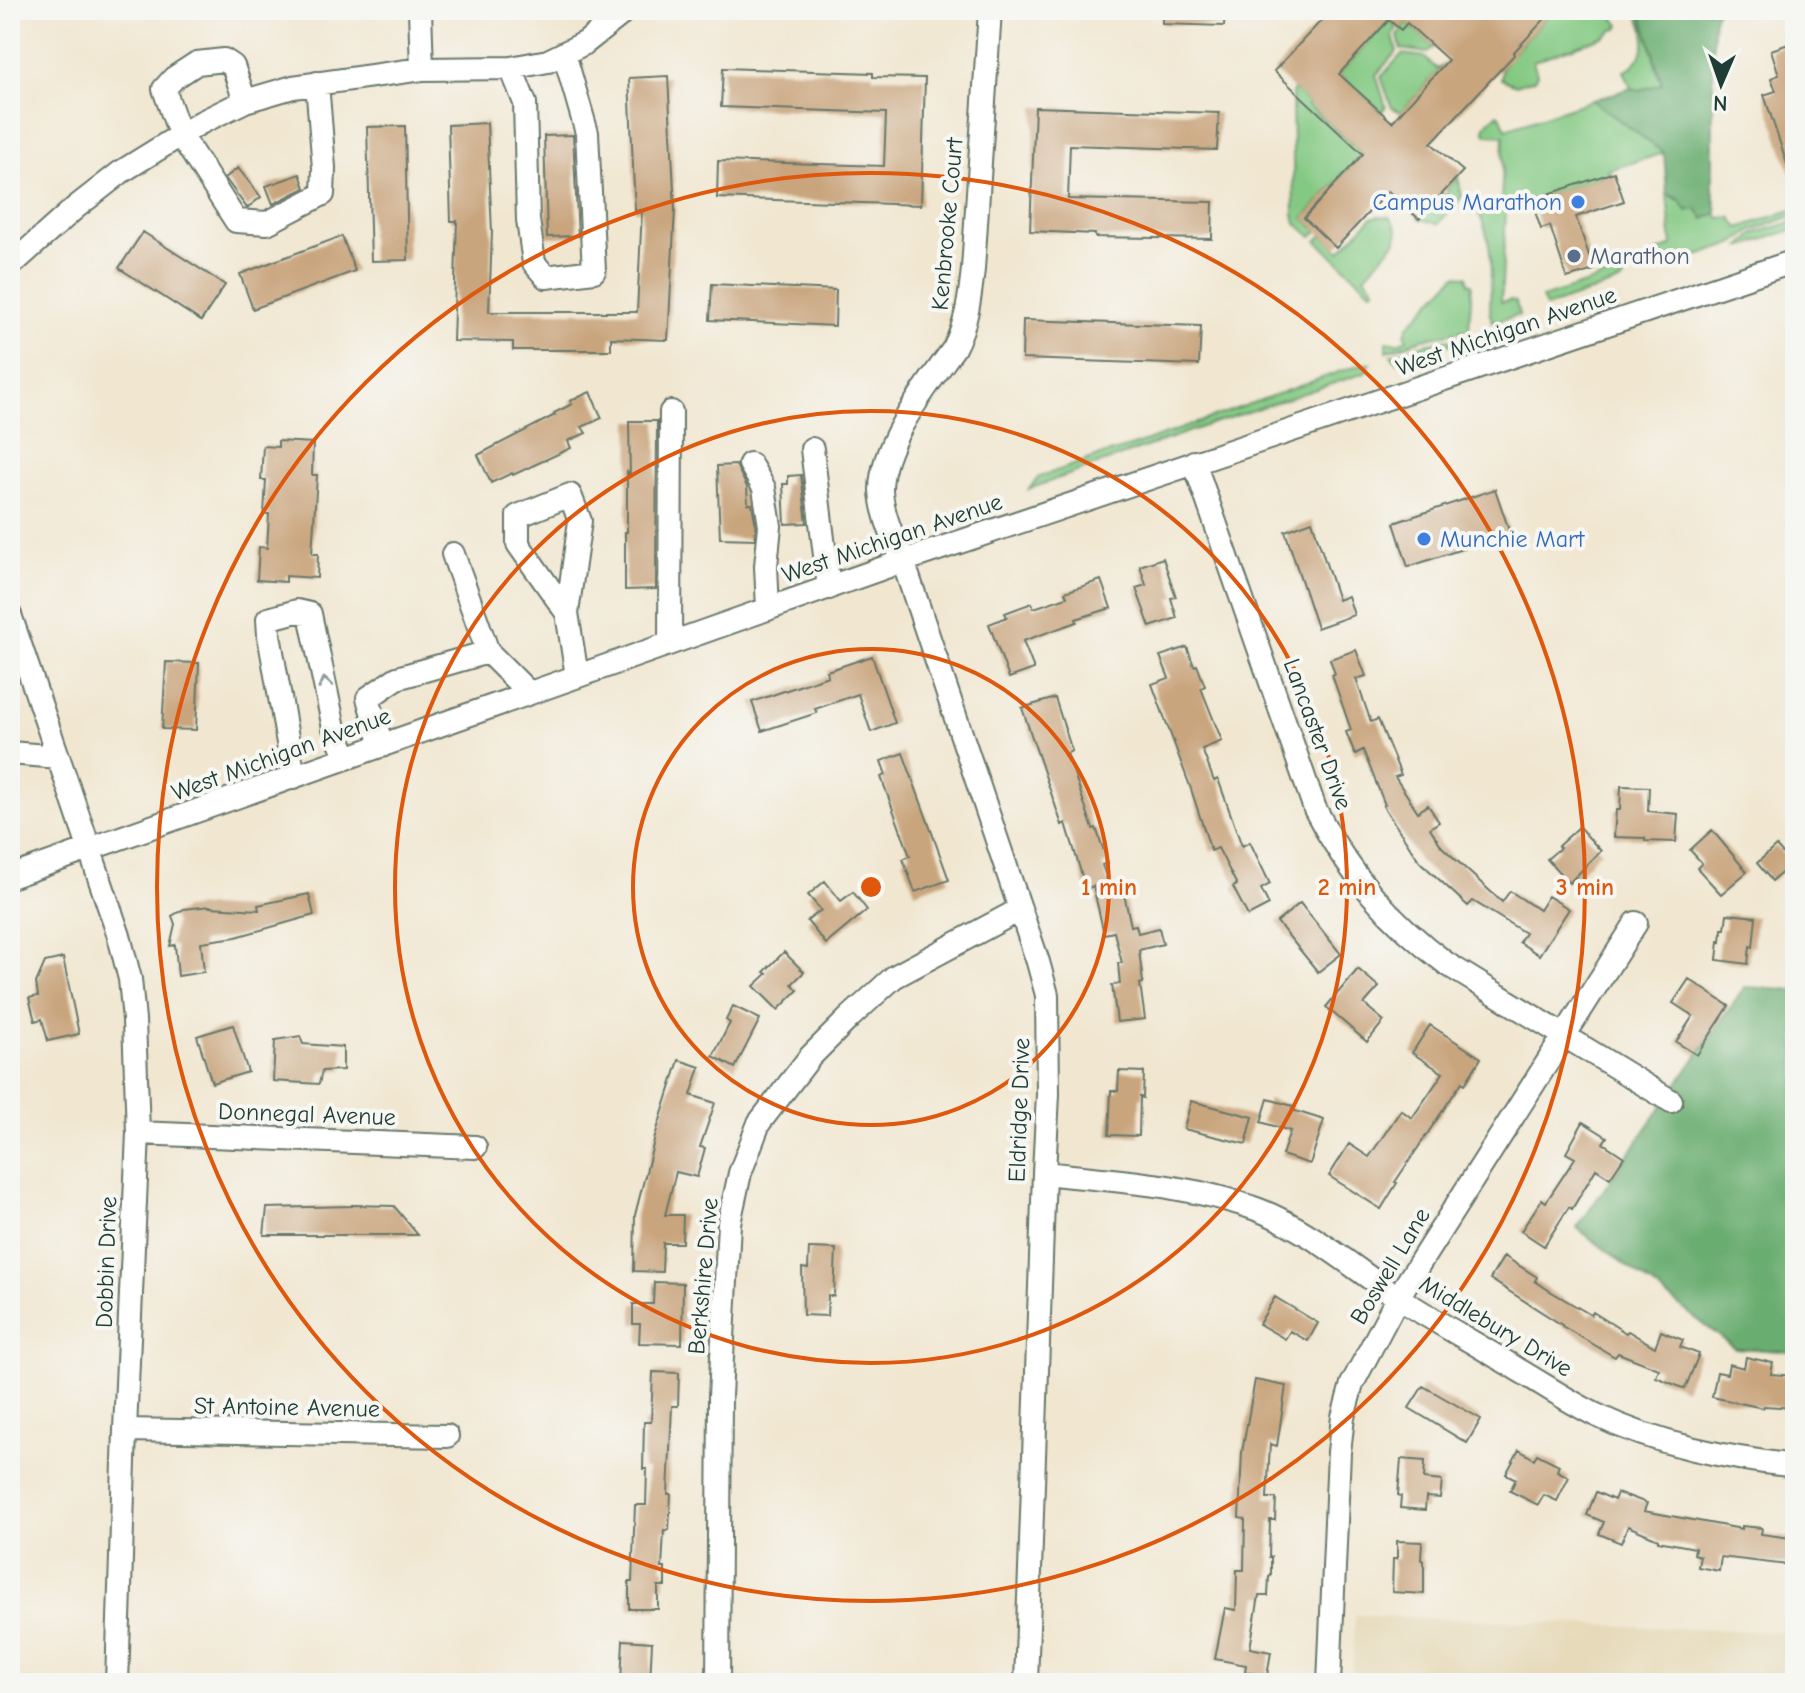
<svg xmlns="http://www.w3.org/2000/svg" width="1805" height="1693" font-family="'Comic Neue',sans-serif">
<style>
.built{fill:#e6daba}
.green{fill:#84c983;stroke:#52835c;stroke-width:2}
.forest{fill:#6bad71;stroke:#457552;stroke-width:2}
.building{fill:#c9a57e;fill-rule:evenodd}
.lines{fill:none;stroke-linecap:round;stroke-linejoin:round}
.minor-casing{stroke:#68786b;stroke-width:26}
.minor{stroke:#fff;stroke-width:22}
.oneway{stroke:#8f9e9a}
.ring{fill:none;stroke:#de580e;stroke-width:4}
.shop-dot{fill:#3f7fe0;stroke:#f6f6f2;stroke-width:3}
.service-dot{fill:#5c6f8a;stroke:#f6f6f2;stroke-width:3}
.labels{text-anchor:middle;stroke-width:8;stroke-linejoin:round;paint-order:stroke}
.shop-label{font-size:24px;fill:#366cbe;stroke:#f6f6f2;text-anchor:end}
.street-label{font-size:24px;fill:#1f3d34;stroke:#f6f6f2}
.service-label{font-size:24px;fill:#4e5e75;stroke:#f6f6f2;text-anchor:start}
.centre{fill:#de580e;stroke:#f6f6f2;stroke-width:4}
.ring-label{font-size:24px;text-anchor:middle;font-weight:bold;fill:#de580e;stroke:#f6f6f2;stroke-width:8;stroke-linejoin:round;paint-order:stroke}
</style>
<rect width="100%" height="100%" fill="#f6f6f2"/>
<filter id="ink" filterUnits="userSpaceOnUse"><feTurbulence type="fractalNoise" baseFrequency=".0125" numOctaves="2"/><feDisplacementMap in="SourceGraphic" scale="16" xChannelSelector="R" yChannelSelector="G"/><feConvolveMatrix kernelMatrix="1 2 1 2 8 2 1 2 1" color-interpolation-filters="sRGB"/></filter>
<filter id="wash" filterUnits="userSpaceOnUse"><feTurbulence type="fractalNoise" baseFrequency=".006" numOctaves="4" result="noise"/><feDisplacementMap in="SourceGraphic" scale="32" xChannelSelector="R" yChannelSelector="G"/><feGaussianBlur stdDeviation="1.8" result="paint"/><feColorMatrix in="noise" values="0 0 0 0 0 0 0 0 0 0 0 0 0 0 0 0 0 1.4 0 .05"/><feComposite in="paint" operator="in"/></filter>
<g filter="url(#wash)">
<rect width="100%" height="100%" fill="#f1e7d1"/>
<!-- built -->
<path class="built" d="M1355 1615 1795 1633V1683H1352Z"/>
<!-- green -->
<path class="green" d="M1553 10H1606L1620 25 1618 29 1613 30 1605 36 1533 61 1537 74 1535 79 1516 85 1501 79 1502 68 1513 53Z
M1633 10H1640C1649 34 1653 60 1662 84L1639 90 1631 88 1624 71C1648 59 1651 29 1633 10Z
M1390 19 1397 27 1393 36 1397 51 1376 75 1386 107 1381 112 1339 74Z
M1407 23 1434 47 1427 53 1401 49 1398 36Z
M1402 54 1424 57 1437 69 1445 64 1401 112 1392 108 1381 77Z
M1294 89 1309 103 1308 105 1363 154 1304 218 1318 231 1312 237 1296 223 1294 214 1292 94Z
M1592 100 1664 153 1608 170 1609 174 1532 200V202L1506 211 1501 302 1511 300 1516 302 1519 315 1493 322 1490 314C1490 279 1496 241 1477 211L1480 207H1501L1504 136 1487 135 1484 130 1486 124 1497 114 1500 115 1506 129Z
M1458 177 1462 197 1438 224 1419 219 1433 204 1437 203 1447 193 1448 188Z
M1667 194 1696 209 1704 218 1717 213 1719 218 1731 217 1739 228 1795 209V215L1754 230 1733 244 1659 269 1655 268 1651 265 1652 254 1672 246Z
M1377 216 1390 217C1397 226 1400 232 1395 242L1365 276 1373 286 1374 290 1371 291 1317 241 1323 235 1340 251 1371 218Z
M1795 221V229L1739 248 1756 233Z
M1617 273 1622 275 1623 281 1546 307 1542 298Z
M1456 275 1467 276 1469 284H1472L1469 329 1423 339 1387 351V341L1397 343 1407 339 1405 334 1408 326Z
M1466 336V339L1397 362 1391 355 1425 344Z
M1370 363 1365 373 1202 427 1029 489 1039 477 1096 457 1130 447 1355 366Z"/>
<!-- forest -->
<path class="forest" d="M1640 10H1717L1714 19 1713 31V188L1717 213 1704 219 1696 209 1687 211 1679 199 1667 194 1664 153 1592 100 1631 88 1639 90 1662 84C1654 59 1649 34 1640 10Z
M1745 987 1795 990V1352L1735 1348 1577 1228Z"/>
<g id="blocks">
<!-- building -->
<path class="building" d="M1162 10H1225L1224 26 1162 24Z
M1331 10H1473L1484 20 1493 10H1553L1513 53 1514 55 1431 143 1463 171 1419 219 1388 191 1336 248 1304 218 1363 154 1274 71ZM1389 20 1401 30 1407 23 1448 60 1392 122 1339 74Z
M1795 42V178L1792 179 1764 95 1776 91 1771 78 1779 75 1771 50Z
M723 68 873 73V77L925 78 921 205 717 198 718 161 884 166 886 113 721 107Z
M668 76 675 209 668 340 611 338V350H513V342L453 341 457 221H451L448 125 487 123 492 232 489 312H637L642 210 635 211 629 78Z
M1035 107 1219 113 1217 150 1070 145 1068 199 1213 202 1212 239 1095 237V234L1030 231Z
M405 126 408 260 371 261 367 127Z
M573 135 578 236 547 237 544 136Z
M238 168 261 197 247 208 225 178Z
M1614 172 1624 201 1576 217 1594 270 1567 278 1550 226 1541 229 1531 200Z
M300 174 305 188 273 204 266 186Z
M143 232 225 285 201 321 119 268Z
M342 236 355 271 253 309 240 274Z
M712 284 836 290 835 326 710 320Z
M1023 320 1201 326 1199 365 1022 359Z
M590 392 602 418 582 427 586 433 568 441 571 448 513 475 512 473 491 483 478 455 555 415 554 413 572 404 570 401Z
M629 421H657L656 589 625 590V532H627V470L630 477Z
M278 441 313 443 312 475H317L312 554H318L317 578 286 576V582L257 580 259 547 267 548 269 514H264L266 480H261L263 446 278 447Z
M736 465 747 487 748 504H752L756 526 755 539 720 538 717 466Z
M801 475 807 523 785 524 783 484H788V476Z
M1495 489 1510 533 1408 567 1394 523Z
M1312 521 1338 600 1348 596 1354 615 1317 628 1285 531Z
M1163 558 1176 597 1171 598 1177 618 1150 627 1136 588 1146 585 1140 566Z
M1101 580 1111 608 1076 619 1077 622 1023 641 1034 669 1009 678 989 624 1007 617 1005 613 1032 603 1034 608 1067 597 1065 592Z
M1187 647 1194 666 1197 665 1205 686 1201 688 1222 741 1202 749 1214 781 1218 779 1242 846 1250 842 1270 884 1261 889 1269 905 1248 916 1233 887 1237 885 1218 848 1211 851 1191 789 1152 684 1169 678 1160 656Z
M1356 650 1366 676 1356 679 1371 722 1378 719 1401 775 1395 777 1418 812 1428 805 1439 822 1430 828 1442 847 1502 902 1510 891 1539 910 1548 896 1569 909 1539 955 1519 942 1525 933 1473 901 1468 906 1420 862 1383 806 1385 805 1363 750 1355 754 1346 732 1351 730 1332 675 1335 674 1330 659Z
M872 656 895 723 871 732 858 694 815 709 817 713 762 731 752 702 828 676 827 671Z
M166 662 199 663 196 730 162 729Z
M1055 698 1072 751 1067 753 1093 829 1096 828 1108 863 1102 865 1113 896 1124 894 1131 926 1136 925 1138 933 1159 928 1163 944 1139 950 1143 983 1140 984 1145 1019 1117 1022 1112 985 1120 984 1118 963H1122L1114 932 1104 934 1093 886 1086 889 1066 823 1062 825 1022 708Z
M903 753 949 880 915 892 903 859 910 856 881 777 886 775 881 761Z
M1621 786 1649 787 1648 811 1678 814 1676 842 1645 841V838L1614 837 1616 810H1620Z
M1579 827 1601 851 1569 883 1547 859 1560 848 1558 846Z
M1712 830 1747 872 1721 894 1697 868 1702 863 1690 850Z
M1776 846 1792 864 1772 881 1757 863Z
M825 881 841 901 853 892 867 910 826 944 807 921 821 910 808 895Z
M309 894 314 915 236 937 201 942 204 972 178 976 175 945 170 946 175 924 172 916 184 909 210 906V907L259 910 258 905Z
M1300 903 1341 954 1318 972 1277 922Z
M1727 914 1756 917 1753 947 1750 946 1748 964 1717 960 1719 941 1721 942 1722 929H1725Z
M784 952 804 972 792 984 798 990 778 1010 754 986 767 974 764 972Z
M63 958 79 1034 48 1041 42 1019 35 1021 29 998 38 996 36 983 45 962Z
M1358 969 1379 987 1364 1004 1384 1021 1367 1042 1326 1007Z
M1689 979 1729 1006 1697 1055 1676 1042 1693 1016 1673 1003Z
M733 1006 760 1019 735 1068 713 1056 730 1023 726 1020Z
M233 1025 248 1072 212 1083 197 1036Z
M1430 1025 1481 1058 1465 1084 1462 1082 1395 1182 1397 1183 1381 1209 1329 1176 1349 1144 1369 1157 1401 1110 1412 1118 1443 1073 1412 1053Z
M300 1036 303 1044 343 1047V1070L322 1071 319 1084 273 1081 275 1040Z
M679 1060 700 1067 691 1095 715 1103 700 1147 705 1148 697 1177 676 1172 665 1215H683L682 1243H663L662 1272 634 1271 635 1215 656 1133Z
M1119 1071 1144 1072 1143 1098 1140 1097 1139 1136 1109 1135 1111 1091H1118Z
M1268 1099 1293 1106 1292 1110 1324 1120 1310 1164 1282 1155 1290 1131 1261 1122Z
M1191 1101 1253 1117 1246 1144 1184 1129Z
M1583 1122 1607 1137 1603 1143 1624 1157 1610 1178 1596 1169 1572 1209 1569 1207 1544 1246 1521 1231 1542 1199 1546 1202 1575 1158 1566 1153Z
M352 1205 394 1206 418 1235H264L267 1208 352 1206Z
M809 1248 836 1249 834 1296H828L827 1316 803 1315 802 1268 808 1269Z
M1504 1256 1537 1277 1535 1281 1550 1291 1591 1315 1593 1312 1626 1333 1628 1331 1655 1347 1661 1331 1683 1340 1680 1347 1699 1354 1685 1389 1656 1377 1659 1369 1618 1353 1615 1357 1562 1326V1325L1490 1279Z
M654 1282 683 1283 682 1344 639 1343 640 1324H633V1304H653Z
M1275 1297 1318 1323 1308 1341 1290 1331 1285 1339 1259 1324Z
M1746 1357 1773 1363 1771 1374 1795 1376V1408L1764 1406 1763 1408 1712 1397 1717 1372 1727 1374 1729 1364 1744 1368Z
M653 1372 679 1373 678 1406H672L668 1494H671L669 1530H664L662 1568H665V1586H658V1609H629V1582H632L635 1505H646L647 1469H643L644 1422H651Z
M1255 1380 1286 1386 1277 1446 1270 1444 1267 1498H1276L1275 1520H1270L1269 1557H1271V1576L1269 1577 1268 1596H1259L1250 1648 1271 1652 1267 1676 1245 1672 1246 1665 1215 1659 1225 1608 1236 1610 1237 1570H1244L1245 1519 1239 1518 1242 1452Z
M1423 1386 1481 1419 1467 1443 1409 1408Z
M1519 1450 1534 1459 1537 1454 1559 1465 1557 1471 1569 1477 1557 1501 1544 1495 1538 1505 1510 1491 1516 1479 1506 1474Z
M1401 1459 1425 1461 1424 1479 1442 1481 1440 1498 1426 1497 1425 1510 1400 1508 1401 1496 1398 1495Z
M1596 1492 1614 1500 1617 1493 1628 1497V1496L1647 1503 1644 1511 1742 1529V1526L1762 1528 1761 1534 1791 1538 1787 1565 1721 1557 1719 1571 1698 1567 1700 1556 1694 1554 1695 1548 1658 1541V1539L1628 1526 1621 1543 1599 1534 1604 1522 1587 1515Z
M1397 1541 1422 1542 1421 1559 1424 1561V1594L1392 1592 1393 1559H1397Z
M623 1640 652 1642 650 1683H621Z"/>
</g>
</g>
<g filter="url(#ink)">
<use href="#blocks" fill-opacity="0" stroke="#68786b" stroke-width="2"/>
<g class="lines">
<defs>
<path id="minor" d="M420 10 422 69
M990 10 973 269C970 297 967 323 954 348 927 386 881 443 881 490 882 515 894 539 903 561L1038 962 1047 995 1048 1094 1044 1173 1026 1683
M511 68 525 103 528 220 534 263 546 277 594 271 587 133 564 53
M245 101 233 66 224 60 197 63 174 78 164 89 180 134 236 221 267 223 323 194 324 168 317 83
M10 266 75 208 121 172 200 123 245 101 293 87 422 69 511 68 548 61 585 43 619 16 624 10
M812 449 829 588
M1194 462 1315 809C1348 873 1389 921 1447 964L1671 1101
M750 464 764 488 770 526 766 566 768 609
M453 554 488 652
M567 613 518 544V516L570 495 580 521 567 613 577 676
M10 615 119 936 130 979 134 1020 138 1133 125 1430 117 1683
M670 643 671 412
M382 746 368 698 397 678 488 652 529 693
M10 753 58 757
M294 777 269 635 268 619 297 611 310 614 334 728 347 758
M10 877 903 561 1795 261
M138 1133 475 1147
M1044 1173C1115 1181 1191 1184 1259 1210 1310 1230 1352 1267 1397 1297 1436 1322 1478 1345 1517 1369 1543 1384 1569 1402 1596 1415 1658 1445 1727 1458 1795 1466
M125 1430 447 1436
M718 1683 720 1396 729 1223 740 1173 759 1123 810 1057 850 1017 894 977 1019 910
M1329 1683 1339 1452 1343 1417 1352 1384 1398 1297 1636 923"/>
</defs>
<!-- minor casing -->
<use href="#minor" class="minor-casing"/>
<!-- minor -->
<use href="#minor" class="minor"/>
</g>
<!-- one-way arrows -->
<defs><path id="oneway-chevron" d="M-2-3.5L2.5 0L-2 3.5" fill="none" stroke-width="1.6" stroke-linecap="round" stroke-linejoin="round" transform="scale(2)"/></defs>
<use class="oneway" href="#oneway-chevron" transform="translate(325 683) rotate(-102)"/>
</g>
<!-- distance rings -->
<g class="ring">
<circle cx="871" cy="887" r="238"/>
<circle cx="871" cy="887" r="476"/>
<circle cx="871" cy="887" r="714"/>
</g>
<!-- markers -->
<g class="shop-dot">
<circle cx="1578" cy="202" r="8"/>
<circle cx="1424" cy="539" r="8"/>
</g>
<circle class="service-dot" cx="1574" cy="256" r="8"/>
<g class="labels">
<!-- shop labels -->
<g class="shop-label">
<text x="1562" y="210">Campus Marathon</text>
<text x="1440" y="547" text-anchor="start">Munchie Mart</text>
</g>
<!-- street labels -->
<g class="street-label">
<text transform="translate(947 224) rotate(-85)" y="8">Kenbrooke Court</text>
<text transform="translate(1506 331) rotate(-19)" y="8">West Michigan Avenue</text>
<text transform="translate(892 538) rotate(-19)" y="8">West Michigan Avenue</text>
<text transform="translate(1318 734) rotate(70)" y="8">Lancaster Drive</text>
<text transform="translate(281 754) rotate(-20)" y="8">West Michigan Avenue</text>
<text transform="translate(1019 1110) rotate(-88)" y="8">Eldridge Drive</text>
<text transform="translate(307 1114) rotate(2)" y="8">Donnegal Avenue</text>
<text transform="translate(106 1262) rotate(-88)" y="8">Dobbin Drive</text>
<text transform="translate(1390 1266) rotate(-59)" y="8">Boswell Lane</text>
<text transform="translate(703 1276) rotate(-85)" y="8">Berkshire Drive</text>
<text transform="translate(1496 1326) rotate(31)" y="8">Middlebury Drive</text>
<text transform="translate(287 1407) rotate(1)" y="8">St Antoine Avenue</text>
</g>
<!-- service labels -->
<g class="service-label">
<text x="1590" y="264">Marathon</text>
</g>
</g>
<circle cx="871" cy="887" r="12" class="centre"/>
<g class="ring-label">
<text x="1109" y="895">1 min</text>
<text x="1347" y="895">2 min</text>
<text x="1585" y="895">3 min</text>
</g>
<!-- margin -->
<rect width="1805" height="1693" fill="none" stroke="#f6f6f2" stroke-width="40"/>
<!-- north arrow -->
<g transform="translate(1721 84) rotate(182)" stroke="#f6f6f2" stroke-width="6" paint-order="stroke">
<path d="M0-6L14 30L0 20L-14 30Z" fill="#1f3d34"/>
<text y="-12" font-size="22" font-weight="bold" text-anchor="middle" fill="#1f3d34">N</text>
</g>
</svg>
